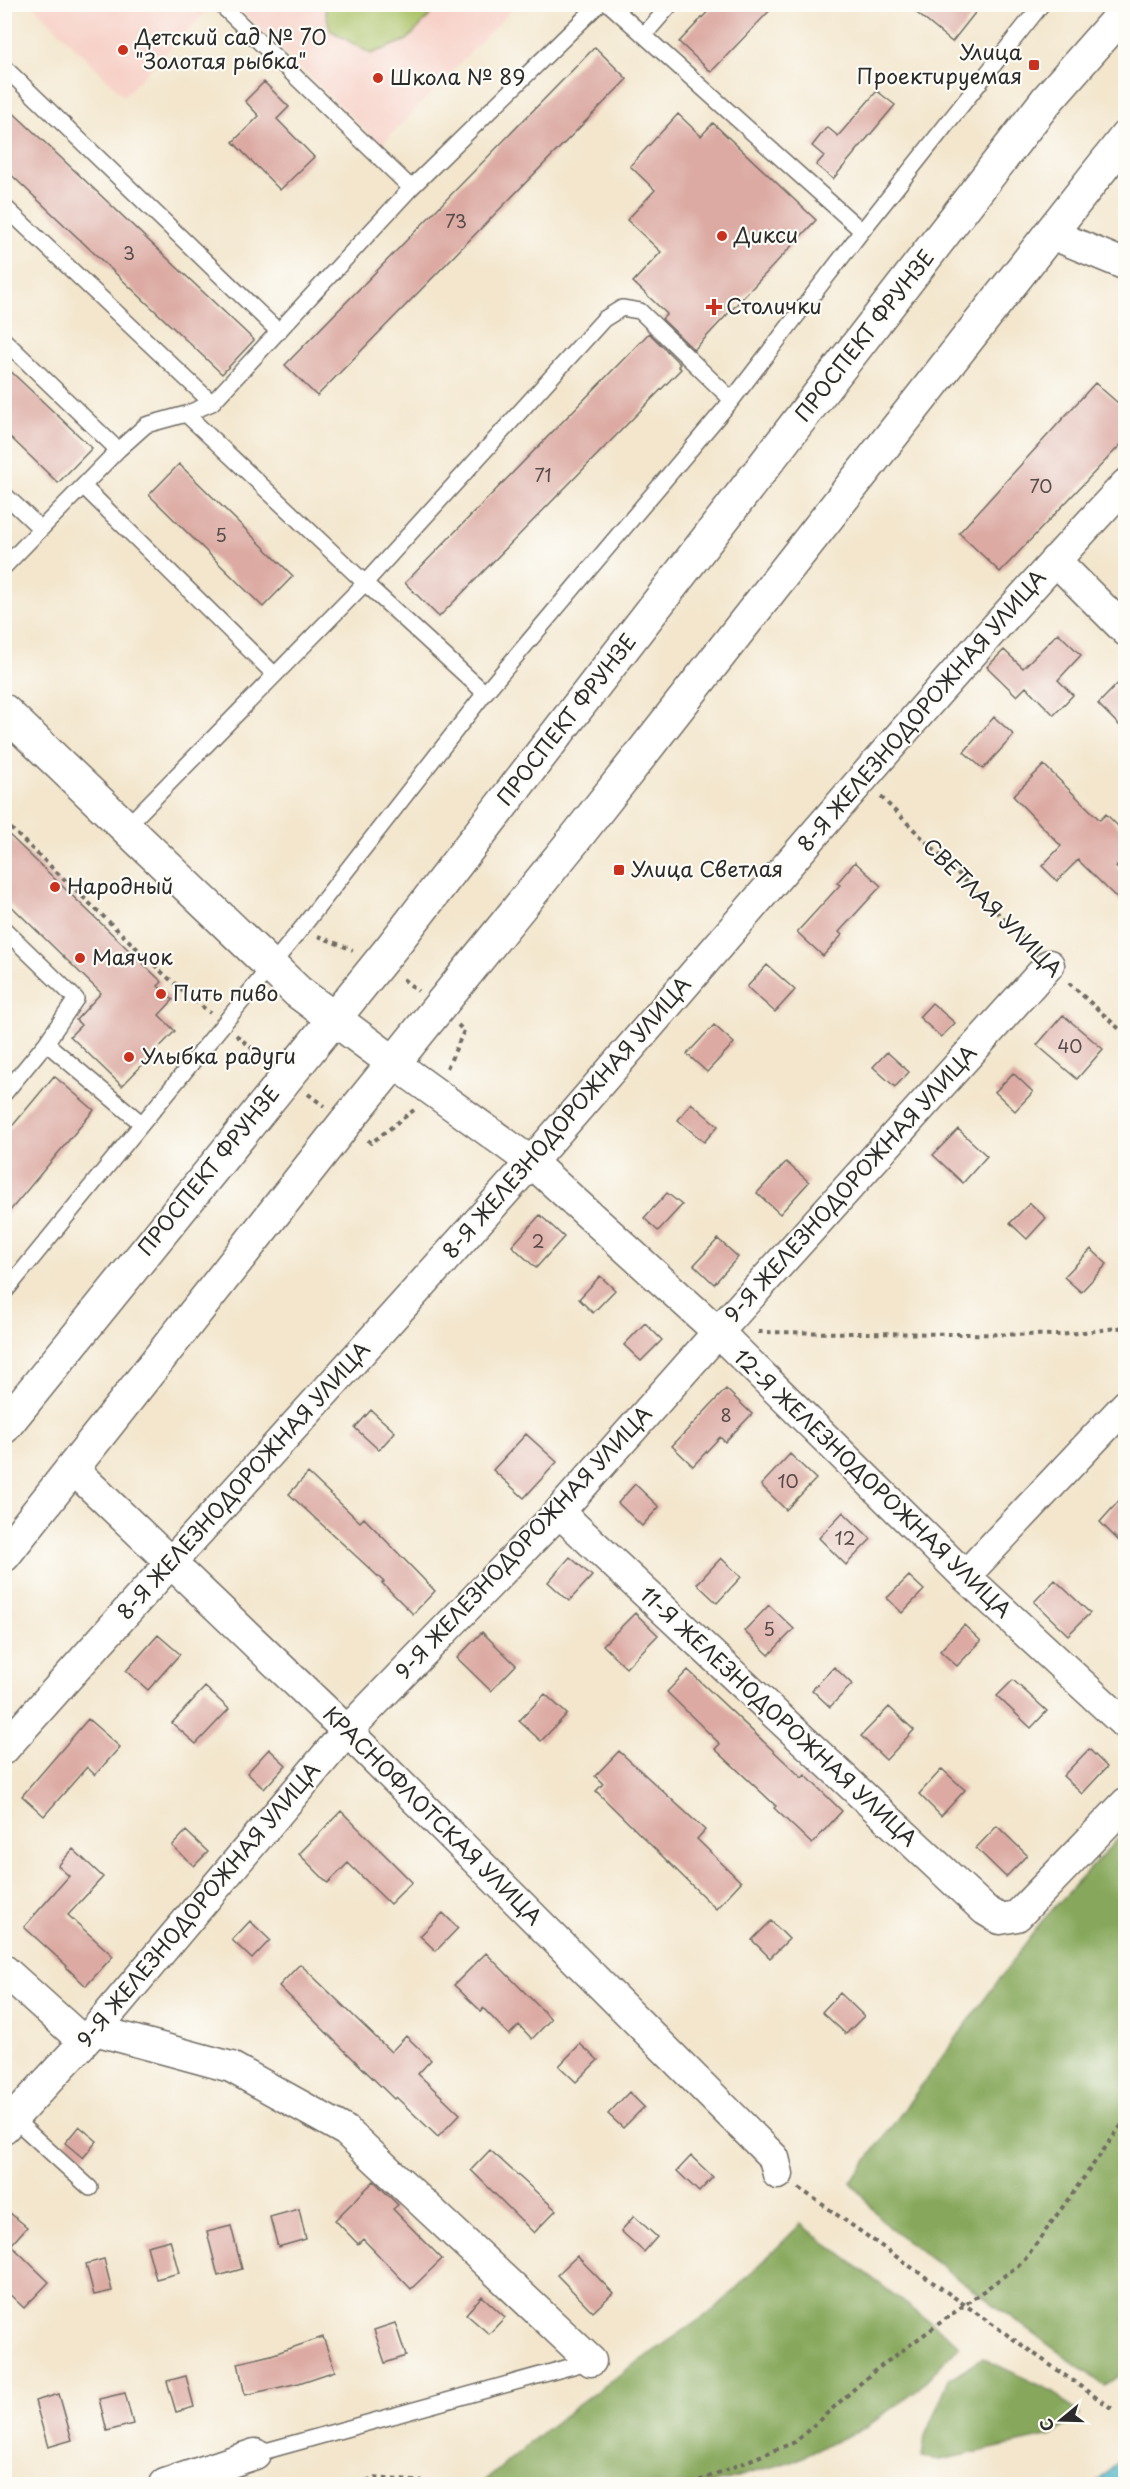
<svg xmlns="http://www.w3.org/2000/svg" width="1130" height="2489" font-family="'Playpen Sans',sans-serif">
<style>
.built{fill:#f7d1c8}
.green{fill:#aac267;stroke:#6a7649;stroke-width:1.5}
.forest{fill:#87a85c;stroke:#596a44;stroke-width:1.5}
.water{fill:#4ab5c7;stroke:#3a7079;stroke-width:1.5}
.building{fill:#dcaaa3}
.lines{fill:none;stroke-linecap:round;stroke-linejoin:round}
.service-casing{stroke:#716c64;stroke-width:18}
.minor-casing{stroke:#716c64;stroke-width:33}
.tertiary-casing{stroke:#716c64;stroke-width:36}
.secondary-casing{stroke:#716c64;stroke-width:36}
.path{stroke:#716c64;stroke-width:4;stroke-dasharray:4.5 4.5;stroke-linecap:butt}
.service{stroke:#fff;stroke-width:15}
.minor{stroke:#fff;stroke-width:30}
.tertiary{stroke:#fff;stroke-width:33}
.secondary{stroke:#fff;stroke-width:33}
.poi-dot{fill:#c8321e;stroke:#fdfcf7;stroke-width:2}
.labels{text-anchor:middle;stroke-width:4.5;stroke-linejoin:round;paint-order:stroke}
.number-label{font-size:18px;fill:#574b49}
.poi-label{font-size:21px;fill:#2b2b2b;stroke:#fdfcf7;text-anchor:start}
.street-label{font-size:21px;fill:#2b2b2b;stroke:#fdfcf7}
</style>
<rect width="100%" height="100%" fill="#fdfcf7"/>
<filter id="ink" filterUnits="userSpaceOnUse"><feTurbulence type="fractalNoise" baseFrequency=".0167" numOctaves="2"/><feDisplacementMap in="SourceGraphic" scale="12" xChannelSelector="R" yChannelSelector="G"/><feConvolveMatrix kernelMatrix="1 2 1 2 8 2 1 2 1" color-interpolation-filters="sRGB"/></filter>
<filter id="wash" filterUnits="userSpaceOnUse"><feTurbulence type="fractalNoise" baseFrequency=".008" numOctaves="4" result="noise"/><feDisplacementMap in="SourceGraphic" scale="24" xChannelSelector="R" yChannelSelector="G"/><feGaussianBlur stdDeviation="1.35" result="paint"/><feColorMatrix in="noise" values="0 0 0 0 0 0 0 0 0 0 0 0 0 0 0 0 0 1.4 0 .05"/><feComposite in="paint" operator="in"/></filter>
<g filter="url(#wash)">
<rect width="100%" height="100%" fill="#f3e6cd"/>
<!-- built -->
<path class="built" d="M33 5H213L124 96Z
M234 5H516L381 145Z"/>
<!-- green -->
<path class="green" d="M324 5V4L440 5 407 40 371 54 330 30Z"/>
<!-- forest -->
<path class="forest" d="M1125 1831 1126 2371 1105 2386 888 2227 851 2182 1041 1922Z
M801 2224 960 2345 915 2392 866 2427 792 2461 713 2484H487L484 2482 545 2430 610 2381 715 2309Z
M982 2358 1054 2392 1080 2415 1051 2436 940 2460 922 2457 925 2436 949 2379Z
M242 2478 332 2480 341 2484H244Z"/>
<!-- water -->
<path class="water" d="M1125 2456V2481L1122 2484H1095Z"/>
<g id="blocks">
<!-- building -->
<path class="building" d="M715 4H776L711 72 679 42Z
M906 4H982L952 42Z
M595 47 627 79 317 396 285 365Z
M264 82 289 107 277 119 314 157 280 190 233 142 259 116 245 101Z
M877 91 895 105 833 179 816 165 824 156 812 146 827 127 838 136Z
M4 104 254 340 222 374 4 168Z
M678 114 701 136 713 123 816 220 694 350 662 319 667 314 633 282 661 252 627 220 655 190 630 166Z
M649 333 680 364 678 366 681 369 439 617 405 583Z
M4 365 92 448 58 483 4 431Z
M1095 383 1125 409V440L1000 572 959 533Z
M179 464 293 576 263 607 149 495Z
M1058 633 1081 655 1058 680 1073 695 1054 715 1026 687 1017 696 987 667 1004 650 1023 668Z
M1125 676V731L1098 704Z
M994 717 1014 735 983 769 964 752Z
M1044 765 1100 820 1106 814 1125 833V857L1116 867 1125 876V906L1078 860 1057 881 1042 866 1061 846 1013 796Z
M4 830 162 982 158 986 173 1000 159 1015 175 1031 122 1086 70 1036 81 1025 76 1020 101 993 4 899Z
M855 862 881 886 839 932 842 935 823 956 797 932 840 885 837 883Z
M767 965 795 990 775 1012 747 987Z
M932 1003 955 1023 941 1037 919 1017Z
M1063 1015 1103 1049 1077 1079 1037 1045Z
M714 1025 734 1043 707 1072 687 1054Z
M887 1052 909 1072 895 1087 873 1067Z
M1013 1073 1033 1092 1015 1111 995 1092Z
M54 1076 94 1110 4 1218V1136Z
M691 1103 718 1126 704 1142 678 1120Z
M958 1129 987 1156 963 1183 933 1155Z
M786 1162 809 1182 780 1214 757 1193Z
M667 1193 682 1205 658 1231 644 1218Z
M1030 1203 1046 1218 1027 1239 1010 1223Z
M540 1215 564 1237 536 1268 512 1246Z
M718 1239 738 1257 714 1284 694 1265Z
M1091 1249 1107 1264 1081 1292 1064 1277Z
M600 1276 615 1290 593 1313 579 1299Z
M645 1323 662 1340 641 1361 624 1345Z
M726 1389 752 1414 725 1442 720 1437 693 1466 672 1446Z
M371 1410 395 1432 379 1450 355 1428Z
M526 1434 557 1462 524 1498 493 1470Z
M790 1454 816 1479 786 1510 761 1485Z
M308 1473 360 1522 364 1518 435 1591 413 1614 382 1583 384 1582 289 1494Z
M635 1484 659 1507 642 1526 618 1503Z
M1125 1494V1547L1100 1522Z
M843 1512 871 1539 846 1565 819 1538Z
M570 1557 592 1576 569 1601 548 1582Z
M721 1558 741 1577 717 1603 697 1584Z
M909 1576 924 1590 902 1613 887 1598Z
M1055 1580 1090 1613 1068 1635 1034 1602Z
M769 1605 794 1629 769 1655 744 1631Z
M635 1613 658 1635 626 1668 603 1645Z
M964 1625 981 1641 957 1666 940 1651Z
M482 1632 516 1665 491 1691 457 1658Z
M158 1635 180 1654 148 1690 126 1671Z
M834 1667 852 1684 830 1707 812 1690Z
M688 1670 802 1778 805 1775 842 1811 812 1844 774 1808 776 1806 715 1749 720 1744 667 1692Z
M1013 1680 1047 1711 1031 1728 997 1696Z
M205 1687 229 1709 196 1744 172 1723Z
M545 1694 567 1714 541 1741 519 1721Z
M889 1707 914 1730 886 1760 861 1736Z
M88 1719 120 1747 95 1775 87 1767 44 1816 22 1796Z
M269 1749 286 1765 264 1789 247 1773Z
M1089 1749 1107 1767 1082 1794 1063 1776Z
M619 1751 705 1830 697 1839 741 1882 716 1909 596 1791 603 1784 595 1776Z
M942 1769 965 1790 941 1816 919 1794Z
M341 1811 412 1882 390 1904 348 1863 328 1883 299 1854Z
M997 1826 1027 1855 1006 1877 976 1848Z
M186 1831 208 1852 194 1866 172 1846Z
M73 1849 103 1877 68 1915 113 1956 86 1986 66 1967 67 1966 24 1927 69 1876 58 1866Z
M443 1913 458 1928 436 1951 420 1936Z
M250 1921 270 1940 252 1959 232 1940Z
M771 1921 789 1939 770 1958 752 1940Z
M486 1953 551 2019 532 2039 519 2025 509 2035 483 2008 481 2011 454 1985Z
M300 1964 391 2052 406 2036 431 2060 418 2074 460 2114 438 2137 396 2097 394 2099 279 1986Z
M840 1993 864 2016 846 2034 822 2012Z
M580 2044 598 2060 576 2082 559 2066Z
M629 2092 644 2107 623 2128 608 2114Z
M79 2126 97 2141 83 2158 65 2143Z
M490 2150 556 2210 534 2233 471 2170Z
M691 2156 713 2177 699 2192 677 2171Z
M374 2181 398 2205 393 2209 442 2259 411 2289 363 2239 358 2244 335 2220Z
M4 2208 27 2227 11 2245 49 2282 24 2308 4 2289Z
M299 2209 306 2239 278 2247 270 2217Z
M634 2216 657 2237 644 2252 621 2231Z
M231 2226 242 2269 218 2276 207 2232Z
M170 2240 179 2273 156 2279 147 2246Z
M577 2256 613 2293 593 2312 557 2275Z
M104 2259 112 2291 94 2295 86 2264Z
M482 2296 505 2317 489 2334 466 2314Z
M395 2323 406 2356 385 2363 374 2330Z
M323 2337 335 2371 299 2383 245 2395 238 2363 271 2355Z
M186 2376 194 2407 176 2412 167 2381Z
M125 2393 133 2424 107 2431 99 2399Z
M59 2394 72 2440 48 2447 35 2401Z"/>
</g>
</g>
<g filter="url(#ink)">
<use href="#blocks" fill-opacity="0" stroke="#716c64" stroke-width="1.5"/>
<g class="lines">
<defs>
<path id="service" d="M220 4 411 188
M609 4 862 231
M645 34 671 4
M4 67 279 332
M4 206 212 403
M4 340 118 450
M186 414 365 583 604 319 622 308 640 311 732 400
M84 487 275 675
M4 494 40 528
M4 567 118 450 146 425 186 414 212 403 411 188 599 4
M126 827 365 583 485 693
M4 929 76 999 46 1043 4 1094
M46 1043 141 1123
M4 1293 301 929 485 693 732 400 862 231 1042 4
M13 2118 90 2188
M255 2454 591 2361"/>
<path id="minor" d="M1049 233 1126 265
M1055 560 1126 631
M394 1063 531 1162 718 1332 965 1576 1126 1725
M73 1469 347 1731 774 2158 778 2174
M559 1512 985 1910 1000 1919 1017 1916 1126 1803
M965 1576 1126 1405
M4 1749C179 1551 358 1358 532 1161 730 935 921 704 1126 484
M4 1970 84 2042
M95 2030 231 2067 346 2131 591 2361
M4 2128 95 2030 347 1731 559 1512 718 1332 1049 965
M165 2484 255 2454"/>
<path id="tertiary" d="M4 711 298 992 394 1063"/>
<path id="secondary" d="M4 1427 392 947 1046 101 1126 10
M4 1555 345 1123 574 840 1126 137"/>
</defs>
<!-- service casing -->
<use href="#service" class="service-casing"/>
<!-- minor casing -->
<use href="#minor" class="minor-casing"/>
<!-- tertiary casing -->
<use href="#tertiary" class="tertiary-casing"/>
<!-- secondary casing -->
<use href="#secondary" class="secondary-casing"/>
<!-- path -->
<path class="path" d="M881 797 1031 946
M4 822 167 977 210 1013
M318 936 353 950
M403 979 418 991
M1069 983 1126 1035
M236 1035 265 1059
M447 1068 464 1031 458 1025
M308 1094 324 1106
M368 1140 371 1143 414 1110
M758 1332 1060 1335 1126 1327
M799 2188 1114 2410
M754 2477 757 2484
M358 2484 373 2478 454 2484
M691 2484 795 2442 873 2372 1023 2262 1126 2119"/>
<!-- service -->
<use href="#service" class="service"/>
<!-- minor -->
<use href="#minor" class="minor"/>
<!-- tertiary -->
<use href="#tertiary" class="tertiary"/>
<!-- secondary -->
<use href="#secondary" class="secondary"/>
</g>
</g>
<!-- markers -->
<g class="poi-dot">
<circle cx="123" cy="50" r="6"/>
<rect x="1028" y="59" width="12" height="12" rx="3"/>
<circle cx="378" cy="78" r="6"/>
<circle cx="722" cy="236" r="6"/>
<path d="M711 298h6v6h6v6h-6v6h-6v-6h-6v-6h6z"/>
<rect x="613" y="864" width="12" height="12" rx="3"/>
<circle cx="55" cy="887" r="6"/>
<circle cx="80" cy="958" r="6"/>
<circle cx="161" cy="994" r="6"/>
<circle cx="129" cy="1057" r="6"/>
</g>
<g class="labels">
<!-- number labels -->
<g class="number-label">
<text x="456" y="228">73</text>
<text x="129" y="260">3</text>
<text x="543" y="482">71</text>
<text x="1041" y="493">70</text>
<text x="221" y="542">5</text>
<text x="1070" y="1053">40</text>
<text x="538" y="1248">2</text>
<text x="726" y="1422">8</text>
<text x="788" y="1488">10</text>
<text x="845" y="1545">12</text>
<text x="769" y="1636">5</text>
</g>
<!-- poi labels -->
<g class="poi-label">
<text x="135" y="45">Детский сад № 70<tspan x="135" dy="24">"Золотая рыбка"</tspan></text>
<text x="1022" y="60" text-anchor="end">Улица<tspan x="1022" dy="24">Проектируемая</tspan></text>
<text x="390" y="85">Школа № 89</text>
<text x="734" y="243">Дикси</text>
<text x="726" y="314">Столички</text>
<text x="631" y="877">Улица Светлая</text>
<text x="67" y="894">Народный</text>
<text x="92" y="965">Маячок</text>
<text x="173" y="1001">Пить пиво</text>
<text x="141" y="1064">Улыбка радуги</text>
</g>
<!-- street labels -->
<g class="street-label">
<text transform="translate(865 336) rotate(-52)" y="7">ПРОСПЕКТ ФРУНЗЕ</text>
<text transform="translate(922 711) rotate(-49)" y="7">8-Я ЖЕЛЕЗНОДОРОЖНАЯ УЛИЦА</text>
<text transform="translate(567 720) rotate(-52)" y="7">ПРОСПЕКТ ФРУНЗЕ</text>
<text transform="translate(992 908) rotate(45)" y="7">СВЕТЛАЯ УЛИЦА</text>
<text transform="translate(567 1118) rotate(-49)" y="7">8-Я ЖЕЛЕЗНОДОРОЖНАЯ УЛИЦА</text>
<text transform="translate(209 1171) rotate(-51)" y="7">ПРОСПЕКТ ФРУНЗЕ</text>
<text transform="translate(851 1184) rotate(-48)" y="7">9-Я ЖЕЛЕЗНОДОРОЖНАЯ УЛИЦА</text>
<text transform="translate(244 1481) rotate(-48)" y="7">8-Я ЖЕЛЕЗНОДОРОЖНАЯ УЛИЦА</text>
<text transform="translate(872 1484) rotate(44)" y="7">12-Я ЖЕЛЕЗНОДОРОЖНАЯ УЛИЦА</text>
<text transform="translate(524 1543) rotate(-47)" y="7">9-Я ЖЕЛЕЗНОДОРОЖНАЯ УЛИЦА</text>
<text transform="translate(778 1717) rotate(43)" y="7">11-Я ЖЕЛЕЗНОДОРОЖНАЯ УЛИЦА</text>
<text transform="translate(432 1816) rotate(45)" y="7">КРАСНОФЛОТСКАЯ УЛИЦА</text>
<text transform="translate(199 1905) rotate(-50)" y="7">9-Я ЖЕЛЕЗНОДОРОЖНАЯ УЛИЦА</text>
</g>
</g>
<!-- margin -->
<rect width="1130" height="2489" fill="none" stroke="#fdfcf7" stroke-width="24"/>
<!-- north arrow -->
<g transform="translate(1061 2420) rotate(251)" stroke="#fdfcf7" stroke-width="4.5" paint-order="stroke">
<path d="M0-4.5L10 22L0 15L-10 22Z" fill="#2b2b2b"/>
<text y="-9" font-size="16" font-weight="bold" text-anchor="middle" fill="#2b2b2b">С</text>
</g>
</svg>
